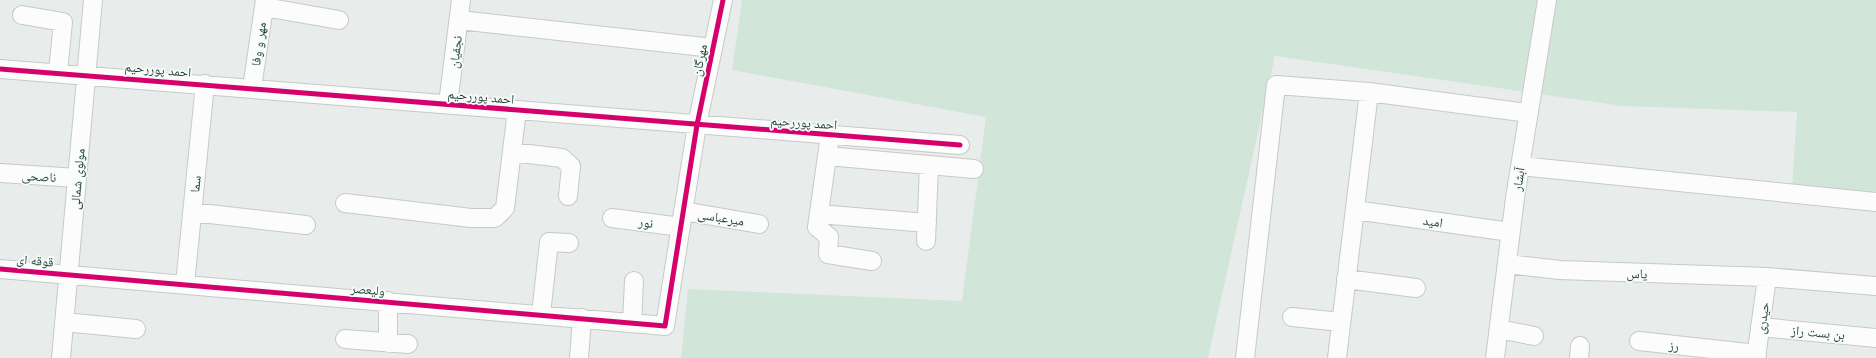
<svg xmlns="http://www.w3.org/2000/svg" width="1876" height="358" font-family="'PT Sans','Noto Naskh Arabic',sans-serif">
<style>
.green{fill:#d1e6d8}
.lines{fill:none;stroke-linecap:round;stroke-linejoin:round}
.minor-casing{stroke:#c5cac8;stroke-width:20}
.minor{stroke:#fcfcfc;stroke-width:18}
.cycleway-casing{stroke:#f7fbf9;stroke-width:8}
.cycleway{stroke:#d6006c;stroke-width:5}
.labels{text-anchor:middle;stroke-width:3.5;stroke-linejoin:round;paint-order:stroke}
.street-label{font-size:13px;fill:#24423a;stroke:#f7fbf9}
</style>
<rect width="100%" height="100%" fill="#e8edeb"/>
<!-- green -->
<path class="green" d="M742 0H1876V206L1791 203 1797 112 1623 106 1275 56 1208 358H681L688 289 962 301 986 117 732 70Z"/>
<g class="lines">
<defs>
<path id="minor" d="M264 7 339 20
M22 15 63 22 58 72
M459 20 713 48
M0 69 960 145
M252 88 265 0
M448 104 461 0
M830 135 817 227 829 237 828 254 872 261
M512 152 562 158 571 166 568 196
M827 156 974 169
M1520 166 1876 202
M0 173 77 178
M345 203 471 218H495L505 208 517 110
M1355 210 1510 232
M683 211 759 224
M192 212 306 225
M819 214 927 223
M612 218 681 227
M926 241 929 165
M1507 264 1560 270 1767 277 1876 286
M0 269 665 326 697 125 723 0
M1346 279 1416 288
M185 284 205 84
M388 301V343
M541 314 549 242 569 243
M1292 317 1341 322
M64 322 136 329
M632 323 634 281
M1760 327 1876 338
M1499 329 1534 336
M345 339 408 344
M1639 341 1757 354
M61 358 93 0
M579 358 582 318
M1245 358 1276 85 1369 92 1528 113
M1337 358 1369 92
M1495 358 1515 198 1547 0
M1579 358 1580 346
M1756 358 1767 277"/>
</defs>
<!-- minor casing -->
<use href="#minor" class="minor-casing"/>
<!-- minor -->
<use href="#minor" class="minor"/>
<defs>
<path id="cycleway" d="M0 69 960 145
M0 269 665 326 697 125 723 0"/>
</defs>
<!-- cycleway casing -->
<use href="#cycleway" class="cycleway-casing"/>
<!-- cycleway -->
<use href="#cycleway" class="cycleway"/>
</g>
<g class="labels">
<!-- street labels -->
<g class="street-label">
<text transform="translate(258 44) rotate(-82)" y="5">مهر و وفا</text>
<text transform="translate(455 52) rotate(-83)" y="5">نجفیان</text>
<text transform="translate(699 60) rotate(-78)" y="5">مهرگان</text>
<text transform="translate(158 69) rotate(5)" y="5">احمد پوررحیم</text>
<text transform="translate(481 96) rotate(5)" y="5">احمد پوررحیم</text>
<text transform="translate(804 122) rotate(4)" y="5">احمد پوررحیم</text>
<text transform="translate(39 176) rotate(3)" y="5">ناصحی</text>
<text transform="translate(77 179) rotate(-85)" y="5">مولوی شمالی</text>
<text transform="translate(1518 179) rotate(-81)" y="5">آبشار</text>
<text transform="translate(195 184) rotate(-84)" y="5">سما</text>
<text transform="translate(721 217) rotate(9)" y="5">میرعباسی</text>
<text transform="translate(1433 221) rotate(8)" y="5">امید</text>
<text transform="translate(646 222) rotate(8)" y="5">نور</text>
<text transform="translate(35 260) rotate(5)" y="5">قوقه ای</text>
<text transform="translate(1637 273) rotate(2)" y="5">یاس</text>
<text transform="translate(368 289) rotate(5)" y="5">ولیعصر</text>
<text transform="translate(1762 318) rotate(-82)" y="5">حیدری</text>
<text transform="translate(1818 332) rotate(5)" y="5">بن بست راز</text>
<text transform="translate(1674 345) rotate(6)" y="5">رز</text>
</g>
</g>
</svg>
